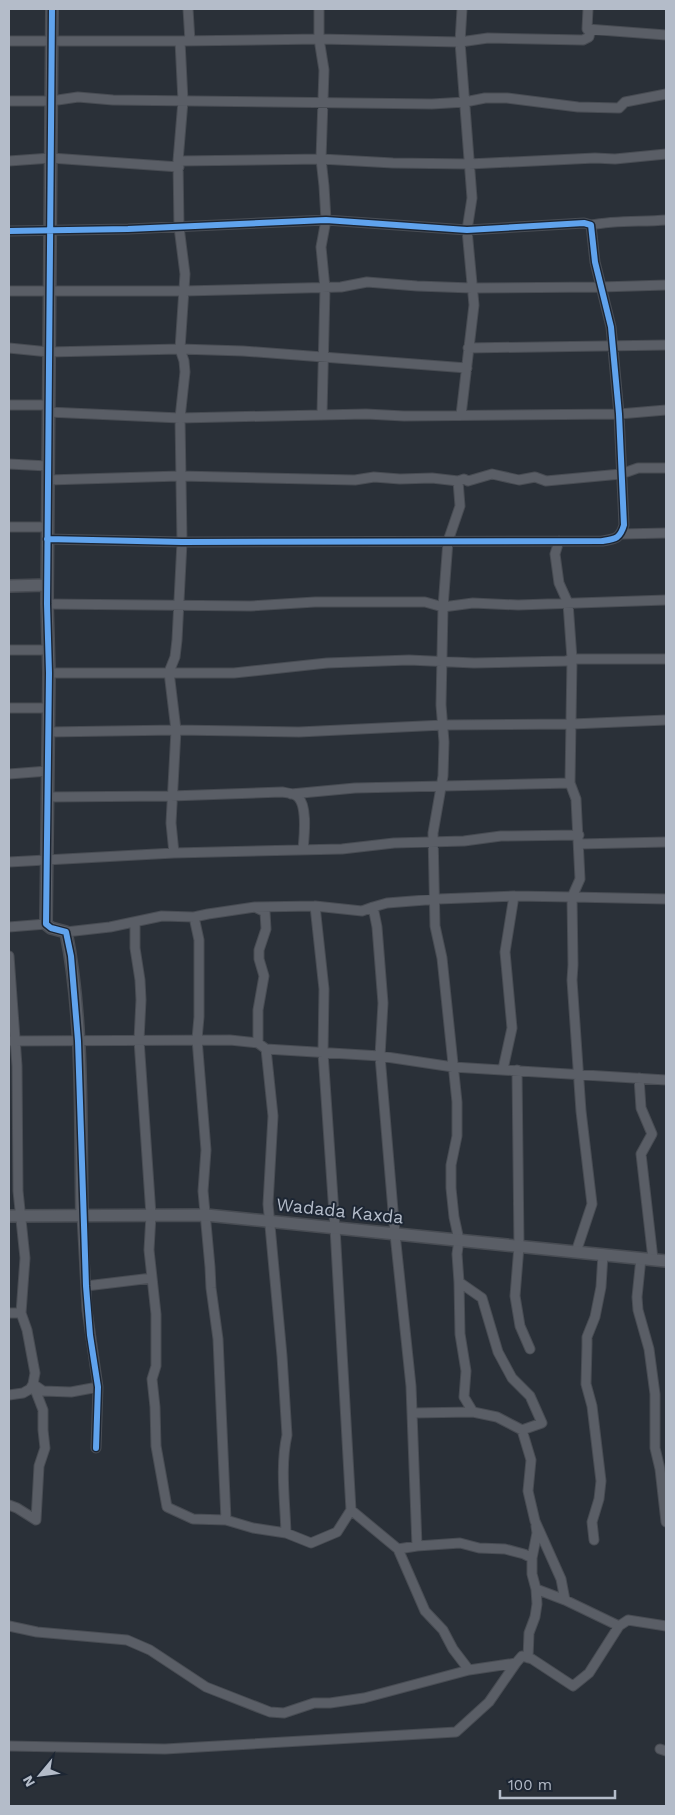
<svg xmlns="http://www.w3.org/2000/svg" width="675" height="1815" font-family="'Work Sans',sans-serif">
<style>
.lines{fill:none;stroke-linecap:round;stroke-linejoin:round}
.minor-casing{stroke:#484c53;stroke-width:11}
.tertiary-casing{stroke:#484c53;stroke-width:14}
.minor{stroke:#5a5e66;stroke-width:9}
.tertiary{stroke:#5a5e66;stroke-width:11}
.cycleway-casing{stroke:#1d2633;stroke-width:9}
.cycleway{stroke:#60a3ed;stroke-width:6}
.labels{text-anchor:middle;stroke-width:4;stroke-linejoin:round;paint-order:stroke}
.street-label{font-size:18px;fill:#b4bcc9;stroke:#1d2633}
</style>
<rect width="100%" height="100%" fill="#2a3038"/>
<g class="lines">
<defs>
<path id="minor" d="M188 9 190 41
M319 9V39L324 70 321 159 324 186 326 220 321 247 325 288 322 414
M587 29 666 35
M9 41H180L319 39 460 42 488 38 583 40 589 37 590 32 587 29 588 9
M9 101H51L78 97 113 100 432 104 465 102 485 98H507L578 107 619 108 625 102 666 94
M9 161 51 158 179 167
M178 161 321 159 393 163 469 164 595 158 615 159 666 154
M591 225C616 220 641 222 666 220
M9 231 128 229 326 220 467 230 584 223 591 225 595 262 611 327 619 414 624 525C620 539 615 539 602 541L182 542 47 539
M9 291H184L341 287 367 282 417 286 472 288 601 287 666 285
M9 348 49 352 180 349 243 351 467 368
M468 348 666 345
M9 405H49
M48 412 180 418 366 414 404 416 619 414 666 410
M461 415 474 305 467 230 472 198 460 42 462 9
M9 464 48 466
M48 480 180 476 355 480 374 477 400 479 432 478 458 481 464 479 468 481 492 474 519 480 535 477 546 481 621 474 638 468H666
M458 481 460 506 448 541 443 607 441 705 444 742 443 776 433 833 435 926 442 958 457 1102V1136L451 1165V1188L454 1217 459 1240 457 1254 459 1282 482 1298 498 1352 512 1378 530 1396 542 1423 522 1430
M9 527H47
M622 534 666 533
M47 604 251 606 315 602H425L443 607 473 603 518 605 666 600
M9 650H47
M666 659H572L570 783 576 799 580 879 572 897 666 899
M49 673H234L327 663 409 660 474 663 566 661 572 659 568 603 559 583 555 554 559 541
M9 708H47
M48 732 176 730 299 732 443 725 572 724 666 720
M9 774 48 771
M291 794 355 788 570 783
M47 797 171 796 282 792C287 793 294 793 298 797 308 807 304 837 303 850
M579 844 666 842
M174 853 171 823 176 730 169 672 175 657 177 640 182 542 180 418 185 372 184 361 180 349 185 274 179 227 178 161 183 101 180 41
M9 862 174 853 342 849 394 843 464 841 501 836 579 835
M255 907 315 906 362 911 373 907 377 927 383 1003 380 1056 395 1234 411 1386 417 1546 398 1549 351 1510 335 1228 323 1053 324 989 315 906
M373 907 387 903 438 899 514 896 572 897 573 965 572 980 581 1111 592 1204 576 1252
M194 917 199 940V1017L197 1039 206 1150 203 1191 210 1267 211 1288 218 1339 226 1520 253 1528 286 1533 311 1543 337 1532 351 1510
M135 922V948L140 980 141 1000 139 1040 151 1215 149 1250 156 1314V1366L152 1379 155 1407 156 1446 167 1507 193 1519 226 1520
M9 927 46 924
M66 932 110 927 162 916 194 917 208 914 255 907 265 912 266 929 259 950V959L264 976 258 1010V1043
M9 956 17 1066 18 1191 25 1258 21 1313 27 1330 35 1373 33 1384 30 1389 23 1393 9 1395
M9 1041 230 1040 258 1043 266 1049 380 1056 453 1067 666 1080
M266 1049 273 1116 268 1204 282 1356 287 1435C280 1466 285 1501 286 1533
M503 1069 512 1028 505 952 514 896
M517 1070 519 1246 515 1296 520 1326 530 1349
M639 1078 641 1108 652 1134 641 1154 653 1259
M82 1216 87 1310 98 1387 96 1448
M641 1258 637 1297 638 1310 649 1349 655 1394V1448L660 1469 666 1522
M86 1286 152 1278
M9 1313H21
M413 1413 473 1412
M9 1505 17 1508 36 1520 39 1466 45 1448 43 1430V1410L33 1384 43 1391 71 1392 98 1387
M594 1540 592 1522 599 1499 601 1481 592 1406 586 1384 587 1345V1337L595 1317 601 1287 603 1254
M417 1546 460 1543 479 1548 505 1549 524 1554 532 1558 537 1533 536 1526
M398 1549 425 1611 443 1630 453 1649 469 1670
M536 1589 565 1600
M9 1626 37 1632 127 1640 150 1650 206 1687 270 1712 284 1713 314 1703H330L364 1698 469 1670 516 1663 522 1656 532 1659 573 1686 589 1673 619 1626 565 1600 561 1579 535 1521 528 1491 531 1460 522 1430 497 1417 473 1412 464 1397 466 1371 460 1334 459 1282
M619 1626 628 1620 666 1626
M528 1658 529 1633 535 1617 537 1604 536 1589 532 1574V1558
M9 1746 165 1749 456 1732 489 1702 516 1663
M660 1749 666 1751"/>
<path id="tertiary" d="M52 9 47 604 49 673 46 924 51 928 66 932C84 1021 80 1124 82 1216
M9 586 47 585
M9 1216 206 1215 666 1261"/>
</defs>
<!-- minor casing -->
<use href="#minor" class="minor-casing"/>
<!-- tertiary casing -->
<use href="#tertiary" class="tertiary-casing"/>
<!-- minor -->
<use href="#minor" class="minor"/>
<!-- tertiary -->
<use href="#tertiary" class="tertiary"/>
<defs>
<path id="cycleway" d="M52 9 47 604 49 673 46 924 51 928 66 932 71 956 78 1041 86 1286 90 1335 98 1387 96 1448
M9 231 128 229 326 220 467 230 584 223 591 225 595 262 611 327 619 414 624 525C620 539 615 539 602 541L182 542 47 539"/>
</defs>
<!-- cycleway casing -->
<use href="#cycleway" class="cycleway-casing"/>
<!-- cycleway -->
<use href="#cycleway" class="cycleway"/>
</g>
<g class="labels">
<!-- street labels -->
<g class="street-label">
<text transform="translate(340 1211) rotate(6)" y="6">Wadada Kaxda</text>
</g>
</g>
<!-- border -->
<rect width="675" height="1815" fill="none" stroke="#b4bcc9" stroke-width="20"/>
<!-- north arrow -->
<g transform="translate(40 1775) rotate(241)" stroke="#1d2633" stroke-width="4" paint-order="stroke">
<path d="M0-4L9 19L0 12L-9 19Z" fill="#b4bcc9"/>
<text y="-8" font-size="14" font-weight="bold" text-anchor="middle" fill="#b4bcc9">N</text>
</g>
<!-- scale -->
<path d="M500 1790v8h115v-8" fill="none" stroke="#b4bcc9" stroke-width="2.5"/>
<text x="508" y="1790" font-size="15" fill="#b4bcc9" stroke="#1d2633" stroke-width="4" paint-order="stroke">100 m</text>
</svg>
